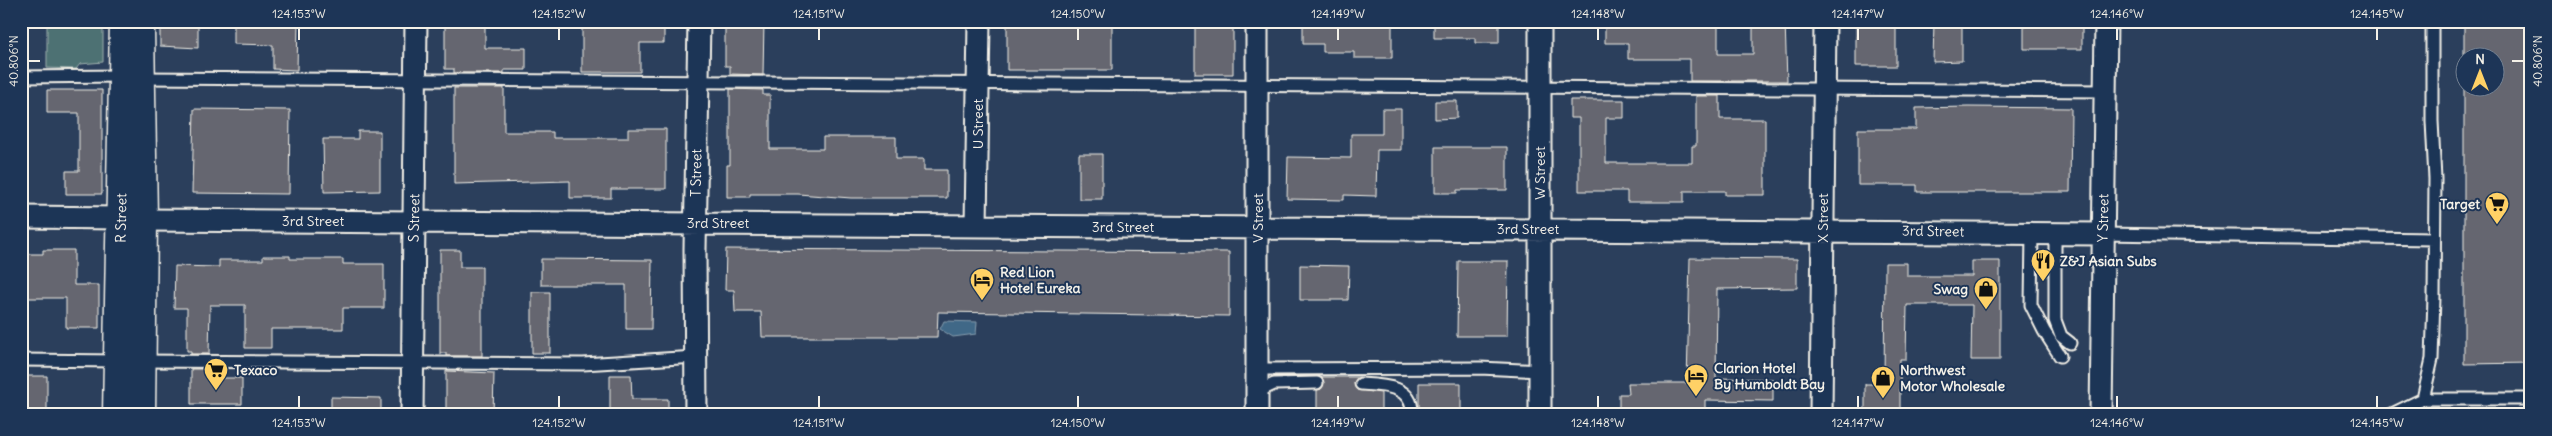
<svg xmlns="http://www.w3.org/2000/svg" width="2552" height="436" font-family="Delius,sans-serif">
<style>
.green{fill:#4d7173;stroke:#a0b1ae}
.water{fill:#3f6787;stroke:#879eae}
.building{fill:#65666f;stroke:#f4f1e8;fill-rule:evenodd}
.lines{fill:none;stroke-linecap:round;stroke-linejoin:round}
.lane-casing{stroke:#f4f1e8;stroke-width:15}
.street-casing{stroke:#f4f1e8;stroke-width:25}
.secondary-casing{stroke:#f4f1e8;stroke-width:31}
.lane{stroke:#1d3557;stroke-width:11}
.street{stroke:#1d3557;stroke-width:21}
.secondary{stroke:#1d3557;stroke-width:28}
.ticks{fill:none;stroke:#f4f1e8;stroke-width:2}
.labels{text-anchor:middle;stroke-width:4;stroke-linejoin:round;paint-order:stroke}
.street-label{font-size:14px;fill:#f4f1e8;stroke:#1d3557}
.poi-label{font-size:14px;font-weight:bold;fill:#f4f1e8;stroke:#1d3557;text-anchor:start}
.neatline{fill:none;stroke:#f4f1e8;stroke-width:2}
.ticks-label{font-size:12px;text-anchor:middle;fill:#f4f1e8}
</style>
<rect width="100%" height="100%" fill="#2b3f5c"/>
<filter id="ink" filterUnits="userSpaceOnUse"><feTurbulence type="fractalNoise" baseFrequency=".02" numOctaves="2"/><feDisplacementMap in="SourceGraphic" scale="10" xChannelSelector="R" yChannelSelector="G"/><feConvolveMatrix kernelMatrix="1 2 1 2 8 2 1 2 1" color-interpolation-filters="sRGB"/></filter>
<g filter="url(#ink)">
<!-- green -->
<path class="green" d="M47 21H103V62L80 64 76 69 47 68Z"/>
<!-- water -->
<path class="water" d="M944 321 977 322 976 334 953 337 940 329Z"/>
<!-- building -->
<path class="building" d="M160 21H198V48L160 46Z
M234 21H298L297 70 273 69V45L234 44Z
M582 21H600V25H664V43H640V72H582Z
M725 21H764L763 75 730 74V66H725Z
M1007 21H1112V70H1007Z
M1303 21H1392V58H1354V52H1323V44H1303Z
M1434 21H1499V43H1475V38H1434Z
M1628 21H1718V54H1753V21H1785L1787 81H1690V59H1628V43H1605V23H1628Z
M1856 21H1896V66H1856Z
M1934 21H1962V61L1933 62Z
M2024 21H2082V49H2024Z
M445 22H485V48H526V70H504V73H454V69H445Z
M1195 22H1233V74H1195Z
M2464 23 2531 24V363L2464 364ZM2464 58H2494V88H2464Z
M454 88H504V132H553V138H628V129H666V189H611V198H570V181L454 184Z
M730 89 763 90V95H770V149H823V137H896V159H924V170H947V198H851L798 194H750V197H727V165H730Z
M47 90H102V194H66V171H79V113H47Z
M1696 96H1720V119H1765V195H1725V191H1684V202H1627V191H1579V118H1570V100H1624V118H1606V163H1692V146H1696Z
M1435 101H1457V118L1435 119Z
M1968 107 2071 108 2070 192H1917V185H1858V129H1916V108Z
M194 109 290 110 289 194 192 193Z
M1382 109H1401V150H1377L1376 196 1344 195V200L1287 199 1288 157 1351 158V134H1382Z
M358 131H380V191L324 192 323 139H358Z
M1435 147H1507V190H1457V193H1435Z
M1079 154H1102V199H1079Z
M726 249 1229 252V316L938 312 937 337H762L761 312H735L734 290H725Z
M43 250H74V285H99V328H66V298H21V254H43Z
M440 250H460V267H482V356H446V353H440Z
M263 256H290V259H343V264H384V308H343V329H271V348H245V305H210L209 354H191V351H187V308H174L175 266 219 267V260H263Z
M1690 258 1797 259V288L1717 289 1716 378 1773 379V401L1705 400V415H1619V394H1629L1628 383H1687Z
M541 259 652 260 651 329H626V285H541Z
M1458 261H1508L1507 336H1457Z
M1972 261H2000V360H1971L1972 305H1907L1906 359H1900V415H1865V384H1884L1885 263H1907V276H1972Z
M1300 265 1349 266 1348 300H1300Z
M532 292H550V353H532Z
M191 369H209V378H242V404H191Z
M446 371 494 373 493 415H446Z
M610 375H631L632 399H668V415H610Z
M21 376H47V415H21Z
M1321 377H1360L1354 383 1357 390 1381 393V415H1317V390L1321 389 1324 383Z
M1419 383H1461V415H1419Z
M331 397 381 398V415H331Z"/>
<g class="lines">
<defs>
<path id="lane" d="M21 77 121 76
M141 78 2105 91
M2032 233 2031 305 2044 331 2060 356
M2055 233V320L2061 336 2070 343
M2103 234 2434 239
M21 360 119 361
M140 361 583 364 696 357
M1258 369 1480 368 1541 371
M1361 384C1382 385 1414 385 1412 415
M1257 392 1274 384 1317 383
M2423 399H2531
M2390 415 2423 399 2432 359 2434 297 2435 179 2432 121V21"/>
<path id="street" d="M1257 21V415
M21 217 121 218
M143 220 2103 234
M976 226 979 21
M412 415 416 21
M696 415 695 249 699 21
M1540 415V21
M1821 415 1825 21
M2101 415 2106 21"/>
<path id="secondary" d="M140 29 143 220 141 415
M117 415 124 21"/>
</defs>
<!-- lane casing -->
<use href="#lane" class="lane-casing"/>
<!-- street casing -->
<use href="#street" class="street-casing"/>
<!-- secondary casing -->
<use href="#secondary" class="secondary-casing"/>
<!-- lane -->
<use href="#lane" class="lane"/>
<!-- street -->
<use href="#street" class="street"/>
<!-- secondary -->
<use href="#secondary" class="secondary"/>
</g>
</g>
<!-- ticks -->
<path class="ticks" d="M299 28V40M559 28V40M819 28V40M1078 28V40M1338 28V40M1598 28V40M1858 28V40M2117 28V40M2377 28V40M28 61H40M2512 61H2524M299 396V408M559 396V408M819 396V408M1078 396V408M1338 396V408M1598 396V408M1858 396V408M2117 396V408M2377 396V408"/>
<!-- icons -->
<defs>
<symbol id="supermarket-pin" viewBox="-11 -11 22 30"><path d="M0 17L-7.5 6A9.5 9.5 0 1 1 7.5 6Z" fill="#ffd166" stroke="#1d3557"/><path d="M-6-5.5h2.5l.6 2H6L4.5 2H-2.5L-4.4-4H-6ZM-1.5 3.2a1.3 1.3 0 1 0 .1 0ZM3 3.2a1.3 1.3 0 1 0 .1 0Z" fill="#111"/></symbol>
<symbol id="restaurant-pin" viewBox="-11 -11 22 30"><path d="M0 17L-7.5 6A9.5 9.5 0 1 1 7.5 6Z" fill="#ffd166" stroke="#1d3557"/><path d="M-5-6h1v4h1v-4h1v4h1v-4h1v5L-1.5 .5V6h-2V.5L-5-1ZM5-6V6H3V1.5H1.5Q1.5-4 5-6Z" fill="#111"/></symbol>
<symbol id="hotel-pin" viewBox="-11 -11 22 30"><path d="M0 17L-7.5 6A9.5 9.5 0 1 1 7.5 6Z" fill="#ffd166" stroke="#1d3557"/><path d="M-6-4.5h1.5V1H6V5H4.5V3h-9V5H-6ZM-4 0a1.8 1.8 0 1 1 3.6 0ZM.5 0V-2.5h3Q6-2.5 6 0Z" fill="#111"/></symbol>
<symbol id="shop-pin" viewBox="-11 -11 22 30"><path d="M0 17L-7.5 6A9.5 9.5 0 1 1 7.5 6Z" fill="#ffd166" stroke="#1d3557"/><path d="M-5-2.5h2.3a2.7 3.5 0 0 1 5.4 0H5L5.5 6h-11ZM-1.5-2.5h3a1.5 2.3 0 0 0-3 0Z" fill="#111"/></symbol>
</defs>
<g fill-rule="evenodd">
<use href="#supermarket-pin" x="2483" y="190" width="28" height="38"/>
<use href="#restaurant-pin" x="2029" y="247" width="28" height="38"/>
<use href="#hotel-pin" x="968" y="266" width="28" height="38"/>
<use href="#shop-pin" x="1972" y="275" width="28" height="38"/>
<use href="#supermarket-pin" x="202" y="356" width="28" height="38"/>
<use href="#hotel-pin" x="1682" y="362" width="28" height="38"/>
<use href="#shop-pin" x="1869" y="364" width="28" height="38"/>
</g>
<g class="labels">
<!-- street labels -->
<g class="street-label">
<text transform="translate(978 124) rotate(-90)" y="5">U Street</text>
<text transform="translate(696 173) rotate(-89)" y="5">T Street</text>
<text transform="translate(1540 173) rotate(-90)" y="5">W Street</text>
<text transform="translate(121 218) rotate(-89)" y="5">R Street</text>
<text transform="translate(414 218) rotate(-89)" y="5">S Street</text>
<text transform="translate(1258 218) rotate(-90)" y="5">V Street</text>
<text transform="translate(1823 218) rotate(-90)" y="5">X Street</text>
<text transform="translate(2103 218) rotate(-89)" y="5">Y Street</text>
<text x="313" y="226">3rd Street</text>
<text x="718" y="228">3rd Street</text>
<text x="1123" y="232">3rd Street</text>
<text x="1528" y="234">3rd Street</text>
<text transform="translate(1933 231) rotate(1)" y="5">3rd Street</text>
</g>
<!-- poi labels -->
<g class="poi-label">
<text x="2480" y="209" text-anchor="end">Target</text>
<text x="2060" y="266">Z&amp;J Asian Subs</text>
<text x="1000" y="277">Red Lion<tspan x="1000" dy="16">Hotel Eureka</tspan></text>
<text x="1968" y="294" text-anchor="end">Swag</text>
<text x="1714" y="373">Clarion Hotel<tspan x="1714" dy="16">By Humboldt Bay</tspan></text>
<text x="234" y="375">Texaco</text>
<text x="1900" y="375">Northwest<tspan x="1900" dy="16">Motor Wholesale</tspan></text>
</g>
</g>
<!-- margin -->
<rect width="2552" height="436" fill="none" stroke="#1d3557" stroke-width="55"/>
<!-- north arrow -->
<g transform="translate(2480 72)"><circle r="24" fill="#1d3557" stroke="#738091"/>
<path d="M0-4L9 19L0 12L-9 19Z" fill="#ffd166"/>
<text y="-8" font-size="14" font-weight="bold" text-anchor="middle" fill="#f4f1e8">N</text>
</g>
<rect x="28" y="28" width="2496" height="380" class="neatline"/>
<g class="ticks-label">
<text x="299" y="18">124.153°W</text>
<text x="559" y="18">124.152°W</text>
<text x="819" y="18">124.151°W</text>
<text x="1078" y="18">124.150°W</text>
<text x="1338" y="18">124.149°W</text>
<text x="1598" y="18">124.148°W</text>
<text x="1858" y="18">124.147°W</text>
<text x="2117" y="18">124.146°W</text>
<text x="2377" y="18">124.145°W</text>
<text transform="translate(14 61) rotate(-90)" y="4">40.806°N</text>
<text transform="translate(2538 61) rotate(-90)" y="4">40.806°N</text>
<text x="299" y="427">124.153°W</text>
<text x="559" y="427">124.152°W</text>
<text x="819" y="427">124.151°W</text>
<text x="1078" y="427">124.150°W</text>
<text x="1338" y="427">124.149°W</text>
<text x="1598" y="427">124.148°W</text>
<text x="1858" y="427">124.147°W</text>
<text x="2117" y="427">124.146°W</text>
<text x="2377" y="427">124.145°W</text>
</g>
</svg>
